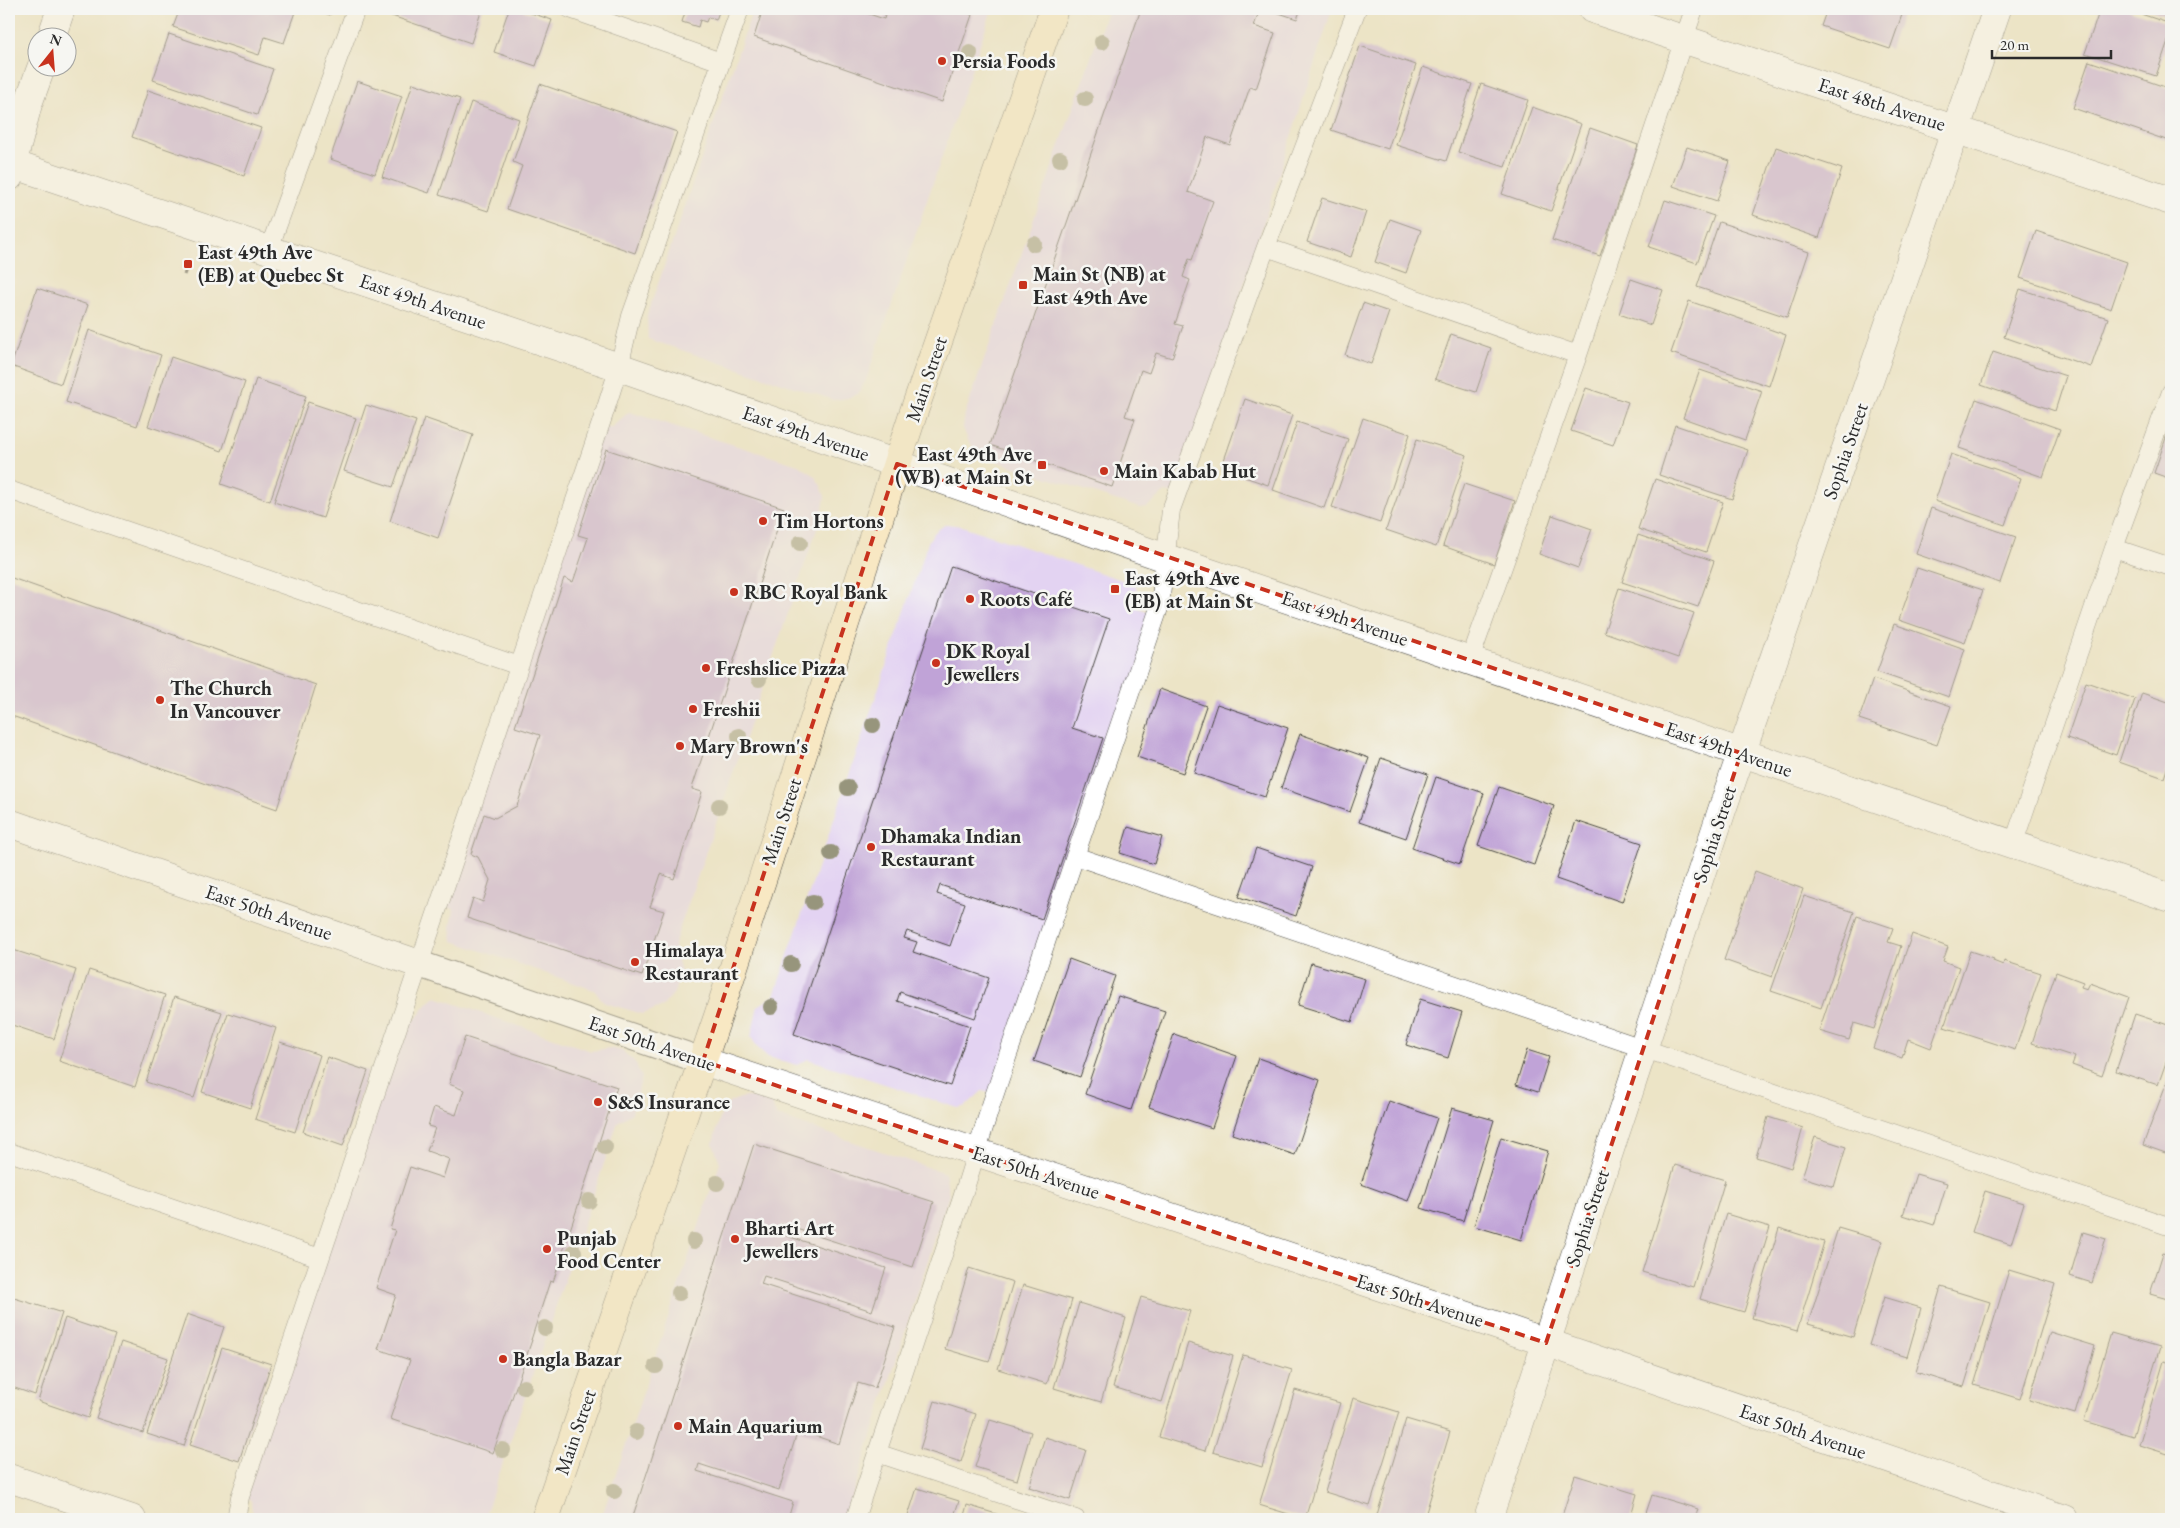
<svg xmlns="http://www.w3.org/2000/svg" width="2180" height="1528" font-family="'EB Garamond',serif">
<style>
.built{fill:#e3d3f2}
.building{fill:#c0a3d7}
.lines{fill:none;stroke-linecap:round;stroke-linejoin:round}
.service-casing{stroke:#484742;stroke-width:19}
.pedestrian-casing{stroke:#484742;stroke-width:28}
.minor-casing{stroke:#484742;stroke-width:29}
.tertiary-casing{stroke:#484742;stroke-width:29}
.secondary-casing{stroke:#484742;stroke-width:29}
.path{stroke:#484742;stroke-width:3;stroke-dasharray:4 4;stroke-linecap:butt}
.service{stroke:#fff;stroke-width:18}
.pedestrian{stroke:#fff;stroke-width:26}
.minor{stroke:#fff;stroke-width:28}
.tertiary{stroke:#fff;stroke-width:28}
.secondary{stroke:#f8e8c3;stroke-width:28}
.tree{fill:#97957b}
.marked{fill:none;stroke:#c8321e;stroke-width:4;stroke-dasharray:10 6;stroke-linejoin:round}
.poi-dot{fill:#c8321e;stroke:#f6f6f2;stroke-width:2}
.labels{text-anchor:middle;stroke-width:5;stroke-linejoin:round;paint-order:stroke}
.poi-label{font-size:20px;font-weight:bold;fill:#2b2b2b;stroke:#f6f6f2;text-anchor:start}
.street-label{font-size:20px;fill:#2b2b2b;stroke:#f6f6f2}
</style>
<rect width="100%" height="100%" fill="#f6f6f2"/>
<filter id="ink" filterUnits="userSpaceOnUse"><feTurbulence type="fractalNoise" baseFrequency=".02" numOctaves="2"/><feDisplacementMap in="SourceGraphic" scale="10" xChannelSelector="R" yChannelSelector="G"/><feConvolveMatrix kernelMatrix="1 2 1 2 8 2 1 2 1" color-interpolation-filters="sRGB"/></filter>
<filter id="wash" filterUnits="userSpaceOnUse"><feTurbulence type="fractalNoise" baseFrequency=".0096" numOctaves="4" result="noise"/><feDisplacementMap in="SourceGraphic" scale="20" xChannelSelector="R" yChannelSelector="G"/><feGaussianBlur stdDeviation="1.12" result="paint"/><feColorMatrix in="noise" values="0 0 0 0 0 0 0 0 0 0 0 0 0 0 0 0 0 1.4 0 .05"/><feComposite in="paint" operator="in"/></filter>
<g filter="url(#wash)">
<rect width="100%" height="100%" fill="#ece4c6"/>
<!-- built -->
<path class="built" d="M753 9H992L866 380 858 394 847 398 834 400 648 339 647 316Z
M1108 9H1332L1177 494 1165 492 1147 507 1140 508 987 458 976 451 968 440 963 428 965 414Z
M629 412 798 465 814 475 821 486 825 497 821 517 674 945 681 972 674 993 663 1006 643 1014 605 1003 594 990 453 941 451 927 454 909 439 904 600 425 611 428Z
M946 524 962 526 1136 585 1138 609 1156 615 995 1094 982 1091 966 1106 958 1108 808 1059 797 1065 768 1057 758 1048 751 1037 758 1006 774 996 929 540 935 532Z
M436 997 591 1051 610 1048 622 1051 634 1061 642 1077 632 1113 618 1122 484 1519H253L251 1500 240 1497 401 1017 415 1020 429 1002Z
M743 1097H755L771 1102 777 1116 945 1173 949 1195 845 1519H601L720 1163 713 1143 722 1111 730 1102Z"/>
<g id="blocks">
<!-- building -->
<path class="building" d="M172 9H285L295 12 284 43 265 37 259 55 173 27 178 14 171 12Z
M312 9H333L330 15Z
M388 9H482L471 43 386 14Z
M509 9H519L552 20 536 66 494 52Z
M686 9H720L716 20 708 17 706 22 700 20 698 27 682 22Z
M763 9H854L884 19 887 9H967L965 12 972 15 942 102 754 37Z
M1141 9H1260L1254 26 1275 33 1256 89 1250 87 1230 145 1207 137 1188 192 1213 201 1192 260 1189 259 1183 277 1190 280 1175 324 1183 326 1172 358 1156 353 1149 373 1141 370 1125 416 1135 419 1112 487 990 445Z
M1267 9H1301L1297 19Z
M1827 9H1904L1890 49 1821 26Z
M2100 9H2126L2171 24V32L2156 76 2085 53Z
M2148 9H2171V17Z
M169 34 273 69 257 115 153 80Z
M1360 46 1416 65 1388 149 1331 130Z
M2089 61 2171 89V134L2169 141 2073 108Z
M1423 67 1472 84 1446 161 1396 145Z
M357 81 402 96 375 174 330 159Z
M413 83 460 99 429 193 382 177Z
M540 84 677 132 635 253 507 209 522 166 513 162Z
M1481 84 1528 100 1505 167 1458 152Z
M148 90 261 128 244 176 132 137Z
M471 102 519 119 488 211 439 195Z
M1532 107 1581 124 1551 211 1502 194Z
M1590 128 1638 145 1600 256 1552 240Z
M1687 147 1730 161 1717 201 1673 186Z
M1776 147 1842 169 1819 238 1753 215Z
M1322 198 1366 212 1351 257 1307 242Z
M1665 200 1714 216 1697 263 1649 247Z
M1390 219 1421 230 1406 273 1375 262Z
M1719 222 1809 252 1787 317 1697 287Z
M2036 231 2127 262 2111 309 2020 278Z
M1631 279 1663 290 1651 325 1619 314Z
M37 288 88 305 61 384 11 366Z
M2020 289 2108 318 2091 367 2004 337Z
M1689 301 1786 335 1769 386 1671 353Z
M1363 303 1389 312 1371 364 1345 355Z
M89 330 161 355 137 426 66 402Z
M1451 334 1491 348 1476 392 1435 379Z
M1993 352 2066 376 2055 411 1981 385Z
M171 357 245 382 222 451 148 426Z
M1700 370 1762 391 1745 440 1683 418Z
M256 379 306 396 270 501 221 484Z
M1586 388 1628 402 1613 445 1571 431Z
M1245 399 1292 415 1268 485 1221 469Z
M1976 399 2060 429 2043 477 1959 448Z
M308 402 356 418 323 518 274 502Z
M366 405 416 421 393 487 344 471Z
M424 418 473 435 438 538 390 521Z
M1363 418 1410 434 1380 523 1332 507Z
M1297 422 1348 439 1324 508 1273 490Z
M2171 423V479L2154 473Z
M1675 425 1748 450 1732 499 1659 475Z
M1417 439 1467 455 1436 547 1386 530Z
M606 449 784 508 693 785 692 789 702 792 674 879 661 874 650 907 664 911 642 976 467 918 473 898 483 902 490 880 478 857 471 854 484 814 495 818 517 806 540 735 515 727 564 578 573 582 588 538 578 535Z
M1951 454 2021 478 2005 525 1935 501Z
M1655 479 1723 502 1706 552 1638 529Z
M1464 484 1515 501 1494 564 1443 546Z
M1931 508 2016 537 2000 583 1916 554Z
M1552 515 1592 529 1578 568 1539 554Z
M1638 535 1714 561 1698 607 1622 582Z
M951 566 1109 619 1072 728 1103 738 1042 919 940 885 937 894 965 903 950 946 907 931 904 938 917 942 913 952 989 978 975 1018 900 992 897 1001 970 1026 950 1086 794 1034Z
M1917 568 1983 590 1965 643 1899 620Z
M9 577 316 685 277 809 9 715Z
M1619 588 1694 613 1678 658 1604 632Z
M1894 624 1965 649 1949 697 1877 672Z
M1873 679 1951 706 1937 745 1859 719Z
M2086 682 2135 699 2116 755 2067 738Z
M1160 689 1206 706 1183 773 1137 757Z
M2142 693 2171 703V756L2164 778 2119 762Z
M1217 704 1288 728 1265 797 1194 773Z
M1300 734 1369 758 1350 812 1281 788Z
M1381 758 1428 774 1406 838 1359 822Z
M1436 777 1484 793 1460 864 1412 848Z
M1499 787 1554 806 1534 865 1478 846Z
M1576 821 1642 843 1622 902 1556 879Z
M1128 827 1162 837 1154 864 1120 853Z
M1256 848 1312 867 1296 916 1239 897Z
M1755 871 1803 889 1772 977 1724 960Z
M1804 896 1854 912 1821 1008 1771 991Z
M1857 916 1893 928 1888 942 1901 946 1874 1029 1854 1023 1849 1040 1819 1031Z
M1912 934 1948 947 1943 961 1959 967 1931 1048 1908 1039 1902 1058 1873 1048Z
M10 949 76 970 54 1039 9 1024Z
M1970 951 1994 959 1993 961 2003 965 2004 961 2041 973 2015 1050 1944 1027Z
M1069 959 1115 976 1080 1077 1034 1061Z
M1311 963 1365 979 1352 1022 1298 1005Z
M89 970 165 995 135 1087 59 1061Z
M2056 972 2083 982 2081 987 2087 989 2090 983 2129 997 2102 1076 2072 1065 2075 1057 2032 1043Z
M1118 996 1165 1011 1131 1110 1085 1094Z
M174 997 222 1012 194 1098 146 1082Z
M1420 999 1462 1012 1448 1058 1406 1045Z
M228 1013 276 1028 250 1108 202 1092Z
M2135 1014 2171 1026V1048L2158 1085 2116 1071Z
M1174 1034 1237 1056 1212 1128 1149 1107Z
M465 1037 617 1087 553 1282 550 1281 531 1340H532L493 1453 390 1419 410 1360 378 1349 396 1295 376 1288 395 1230 390 1229 410 1167 443 1178 449 1159 427 1151 435 1128 428 1126 434 1107 456 1115 464 1090 449 1084Z
M280 1042 320 1055 295 1132 255 1119Z
M1527 1050 1549 1057 1538 1092 1516 1085Z
M327 1057 368 1071 343 1146 303 1132Z
M1258 1058 1320 1080 1295 1155 1232 1134Z
M2171 1071V1155L2143 1145Z
M1389 1101 1437 1118 1408 1201 1361 1184Z
M1452 1108 1494 1120 1463 1221 1421 1208Z
M1768 1117 1803 1128 1791 1168 1756 1157Z
M1501 1137 1548 1151 1521 1240 1474 1226Z
M1815 1137 1846 1147 1834 1187 1802 1177Z
M754 1144 934 1202 913 1267 781 1224 778 1233 886 1268 872 1311 764 1276 761 1284 895 1327 875 1388 858 1383 839 1444 798 1430 779 1490 699 1464 697 1471 793 1502 788 1519H688L681 1517V1519H632Z
M1675 1165 1725 1180 1693 1287 1642 1272Z
M1916 1174 1947 1183 1934 1225 1903 1215Z
M1985 1191 2024 1203 2011 1244 1972 1232Z
M1726 1214 1770 1227 1744 1312 1700 1299Z
M1779 1228 1824 1242 1797 1331 1752 1318Z
M1838 1228 1882 1241 1853 1337 1808 1324Z
M2083 1232 2106 1239 2092 1283 2070 1276Z
M2163 1253 2171 1255V1300L2150 1294Z
M969 1268 1013 1282 989 1362 945 1349Z
M2009 1270 2055 1284 2020 1399 1974 1385Z
M1023 1285 1072 1300 1047 1384 998 1369Z
M1941 1287 1990 1302 1964 1387 1916 1372Z
M11 1297 62 1313 35 1395 9 1386V1304Z
M1141 1297 1190 1311 1162 1402 1113 1387Z
M1884 1297 1921 1308 1907 1357 1869 1345Z
M1079 1303 1126 1318 1101 1402 1054 1388Z
M187 1314 224 1327 184 1446 147 1434Z
M65 1318 115 1335 88 1418 38 1401Z
M2050 1332 2095 1346 2075 1414 2029 1400Z
M2111 1333 2160 1347 2133 1436 2084 1421Z
M121 1342 168 1358 143 1433 96 1418Z
M1188 1343 1233 1356 1205 1451 1159 1437Z
M222 1348 271 1364 239 1461 190 1445Z
M1243 1355 1292 1370 1262 1467 1213 1452Z
M2164 1361 2171 1363V1455L2139 1445Z
M1295 1390 1340 1403 1305 1519 1259 1505Z
M1353 1398 1399 1412 1370 1506 1325 1492Z
M935 1401 976 1414 961 1462 920 1449Z
M1406 1419 1450 1432 1424 1519H1381L1376 1518Z
M990 1420 1031 1432 1017 1480 975 1467Z
M1045 1437 1086 1450 1070 1500 1029 1487Z
M1575 1475 1637 1494 1630 1519H1561Z
M917 1488 959 1501 953 1519H907Z
M1652 1495 1698 1509 1695 1519H1644Z
M967 1505 1006 1517V1519H963Z"/>
</g>
</g>
<g filter="url(#ink)">
<use href="#blocks" fill-opacity="0" stroke="#484742" stroke-width="1"/>
<g class="lines">
<defs>
<path id="service" d="M570 9 721 62
M1266 247 1578 355
M269 249 356 9
M9 490 519 666
M2114 548 2171 567
M1470 660 1578 355 1694 9
M2013 845 2114 548 2171 392
M1075 856 2171 1227
M9 1152 320 1258
M877 1453 1076 1519
M236 1519 240 1497 603 417 619 367 631 316 740 9
M855 1519 962 1198 991 1105 1160 605 1171 510 1266 247 1357 9"/>
<path id="pedestrian" d="M419 964 703 1061"/>
<path id="minor" d="M1592 9 2171 201
M51 38 61 9
M9 177 28 104 41 68
M9 823 419 964
M703 1061 1507 1329 2064 1519
M9 1478 132 1519
M1488 1519 1723 807 1997 9"/>
<path id="tertiary" d="M9 163 619 367 1166 558 2171 898"/>
<path id="secondary" d="M545 1519 718 1016 913 414 1054 9"/>
</defs>
<!-- service casing -->
<use href="#service" class="service-casing"/>
<!-- pedestrian casing -->
<use href="#pedestrian" class="pedestrian-casing"/>
<!-- minor casing -->
<use href="#minor" class="minor-casing"/>
<!-- tertiary casing -->
<use href="#tertiary" class="tertiary-casing"/>
<!-- secondary casing -->
<use href="#secondary" class="secondary-casing"/>
<!-- path -->
<path class="path" d="M184 275 188 264"/>
<!-- service -->
<use href="#service" class="service"/>
<!-- pedestrian -->
<use href="#pedestrian" class="pedestrian"/>
<!-- minor -->
<use href="#minor" class="minor"/>
<!-- tertiary -->
<use href="#tertiary" class="tertiary"/>
<!-- secondary -->
<use href="#secondary" class="secondary"/>
</g>
<!-- trees -->
<g class="tree">
<circle cx="1102" cy="42" r="8"/>
<circle cx="970" cy="53" r="8"/>
<circle cx="1085" cy="99" r="8"/>
<circle cx="1060" cy="159" r="8"/>
<circle cx="1034" cy="244" r="8"/>
<circle cx="800" cy="543" r="8"/>
<circle cx="759" cy="679" r="8"/>
<circle cx="873" cy="725" r="8"/>
<circle cx="739" cy="736" r="8"/>
<circle cx="848" cy="788" r="8"/>
<circle cx="719" cy="806" r="8"/>
<circle cx="831" cy="853" r="8"/>
<circle cx="813" cy="902" r="8"/>
<circle cx="791" cy="964" r="8"/>
<circle cx="771" cy="1007" r="8"/>
<circle cx="605" cy="1147" r="8"/>
<circle cx="717" cy="1183" r="8"/>
<circle cx="589" cy="1201" r="8"/>
<circle cx="694" cy="1241" r="8"/>
<circle cx="574" cy="1252" r="8"/>
<circle cx="679" cy="1293" r="8"/>
<circle cx="545" cy="1328" r="8"/>
<circle cx="656" cy="1366" r="8"/>
<circle cx="524" cy="1387" r="8"/>
<circle cx="636" cy="1432" r="8"/>
<circle cx="503" cy="1450" r="8"/>
<circle cx="614" cy="1491" r="8"/>
</g>
</g>
<!-- marked area -->
<path d="M0 0H2180V1528H0ZM897 464 1741 753 1546 1343 703 1061Z" fill="#ece4c6" fill-opacity=".55" fill-rule="evenodd"/>
<path class="marked" d="M897 464 1741 753 1546 1343 703 1061Z"/>
<!-- markers -->
<g class="poi-dot">
<circle cx="942" cy="61" r="5"/>
<rect x="183" y="259" width="10" height="10" rx="2.5"/>
<rect x="1018" y="280" width="10" height="10" rx="2.5"/>
<rect x="1037" y="460" width="10" height="10" rx="2.5"/>
<circle cx="1104" cy="471" r="5"/>
<circle cx="763" cy="521" r="5"/>
<rect x="1110" y="584" width="10" height="10" rx="2.5"/>
<circle cx="734" cy="592" r="5"/>
<circle cx="970" cy="599" r="5"/>
<circle cx="936" cy="663" r="5"/>
<circle cx="706" cy="668" r="5"/>
<circle cx="160" cy="700" r="5"/>
<circle cx="693" cy="709" r="5"/>
<circle cx="680" cy="746" r="5"/>
<circle cx="871" cy="847" r="5"/>
<circle cx="635" cy="962" r="5"/>
<circle cx="598" cy="1102" r="5"/>
<circle cx="735" cy="1239" r="5"/>
<circle cx="547" cy="1249" r="5"/>
<circle cx="503" cy="1359" r="5"/>
<circle cx="678" cy="1426" r="5"/>
</g>
<g class="labels">
<!-- poi labels -->
<g class="poi-label">
<text x="952" y="68">Persia Foods</text>
<text x="198" y="259">East 49th Ave<tspan x="198" dy="23">(EB) at Quebec St</tspan></text>
<text x="1033" y="281">Main St (NB) at<tspan x="1033" dy="23">East 49th Ave</tspan></text>
<text x="1032" y="461" text-anchor="end">East 49th Ave<tspan x="1032" dy="23">(WB) at Main St</tspan></text>
<text x="1114" y="478">Main Kabab Hut</text>
<text x="773" y="528">Tim Hortons</text>
<text x="1125" y="585">East 49th Ave<tspan x="1125" dy="23">(EB) at Main St</tspan></text>
<text x="744" y="599">RBC Royal Bank</text>
<text x="980" y="606">Roots Café</text>
<text x="946" y="658">DK Royal<tspan x="946" dy="23">Jewellers</tspan></text>
<text x="716" y="675">Freshslice Pizza</text>
<text x="170" y="695">The Church<tspan x="170" dy="23">In Vancouver</tspan></text>
<text x="703" y="716">Freshii</text>
<text x="690" y="753">Mary Brown's</text>
<text x="881" y="843">Dhamaka Indian<tspan x="881" dy="23">Restaurant</tspan></text>
<text x="645" y="957">Himalaya<tspan x="645" dy="23">Restaurant</tspan></text>
<text x="608" y="1109">S&amp;S Insurance</text>
<text x="745" y="1235">Bharti Art<tspan x="745" dy="23">Jewellers</tspan></text>
<text x="557" y="1245">Punjab<tspan x="557" dy="23">Food Center</tspan></text>
<text x="513" y="1366">Bangla Bazar</text>
<text x="688" y="1433">Main Aquarium</text>
</g>
<!-- street labels -->
<g class="street-label">
<text transform="translate(1882 104) rotate(18)" y="7">East 48th Avenue</text>
<text transform="translate(423 301) rotate(19)" y="7">East 49th Avenue</text>
<text transform="translate(926 379) rotate(-71)" y="7">Main Street</text>
<text transform="translate(806 433) rotate(19)" y="7">East 49th Avenue</text>
<text transform="translate(1845 451) rotate(-71)" y="7">Sophia Street</text>
<text transform="translate(1345 618) rotate(19)" y="7">East 49th Avenue</text>
<text transform="translate(1729 749) rotate(19)" y="7">East 49th Avenue</text>
<text transform="translate(781 821) rotate(-72)" y="7">Main Street</text>
<text transform="translate(1714 834) rotate(-72)" y="7">Sophia Street</text>
<text transform="translate(269 912) rotate(19)" y="7">East 50th Avenue</text>
<text transform="translate(652 1043) rotate(19)" y="7">East 50th Avenue</text>
<text transform="translate(1036 1172) rotate(18)" y="7">East 50th Avenue</text>
<text transform="translate(1587 1218) rotate(-72)" y="7">Sophia Street</text>
<text transform="translate(1420 1300) rotate(18)" y="7">East 50th Avenue</text>
<text transform="translate(1803 1431) rotate(19)" y="7">East 50th Avenue</text>
<text transform="translate(575 1432) rotate(-71)" y="7">Main Street</text>
</g>
</g>
<!-- margin -->
<rect width="2180" height="1528" fill="none" stroke="#f6f6f2" stroke-width="30"/>
<!-- north arrow -->
<g transform="translate(52 52) rotate(17)"><circle r="24" fill="#f6f6f2" stroke="#a5a5a2"/>
<path d="M0-4L9 19L0 12L-9 19Z" fill="#c8321e"/>
<text y="-8" font-size="14" font-weight="bold" text-anchor="middle" fill="#2b2b2b">N</text>
</g>
<!-- scale -->
<path d="M1992 50v8h119v-8" fill="none" stroke="#2b2b2b" stroke-width="2.5"/>
<text x="2000" y="50" font-size="15" fill="#2b2b2b" stroke="#f6f6f2" stroke-width="4" paint-order="stroke">20 m</text>
</svg>
